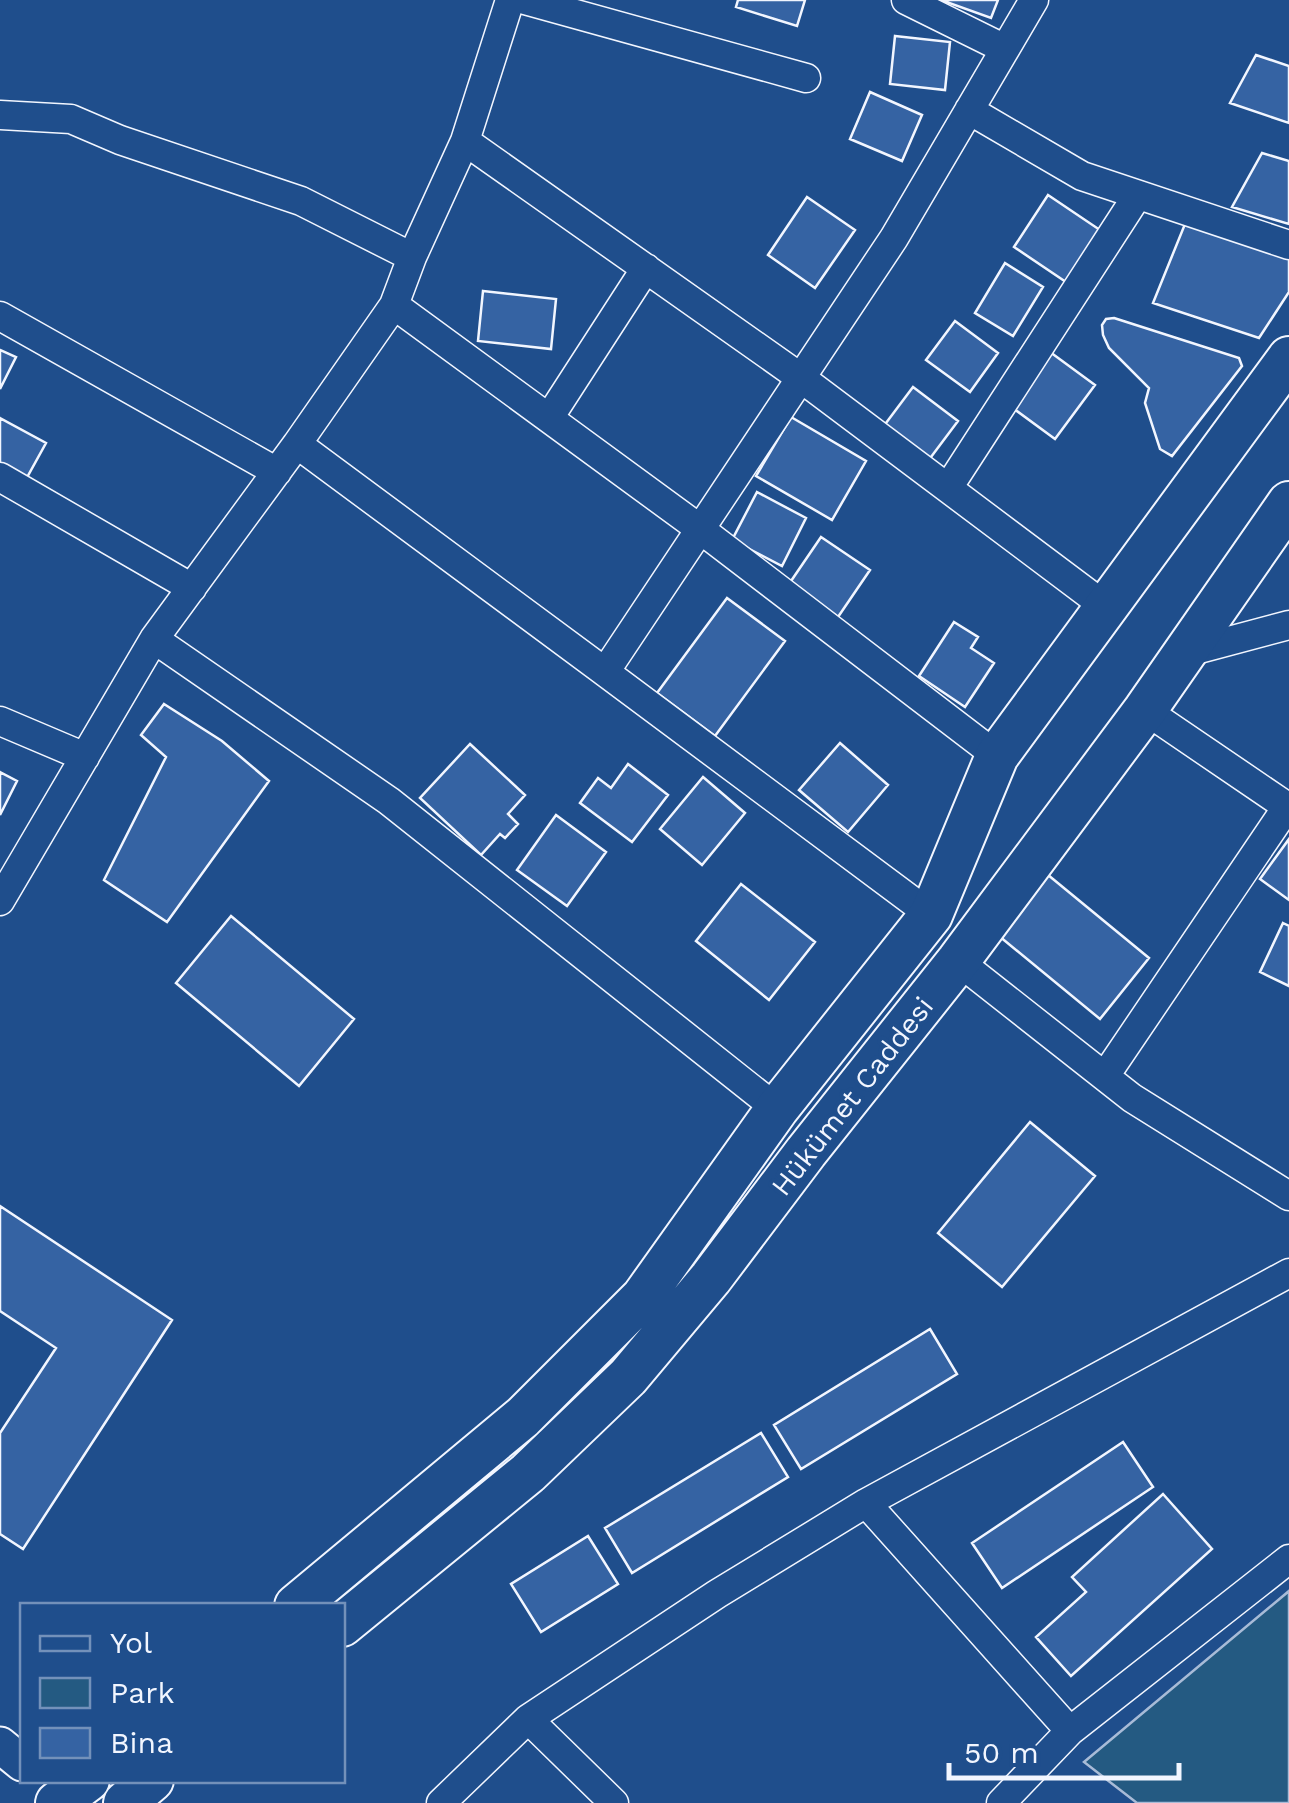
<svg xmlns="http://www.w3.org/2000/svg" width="1289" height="1803" font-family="'Work Sans',sans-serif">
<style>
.green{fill:#245a82;stroke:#a8bbd7;stroke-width:2.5}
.building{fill:#3563a3;stroke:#f2f6ff;stroke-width:2.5}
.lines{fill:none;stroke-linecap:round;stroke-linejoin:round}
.minor-casing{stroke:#f2f6ff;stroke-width:31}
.tertiary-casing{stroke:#f2f6ff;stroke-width:39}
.primary-casing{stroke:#f2f6ff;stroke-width:46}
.minor{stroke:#1f4e8c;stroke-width:28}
.tertiary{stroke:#1f4e8c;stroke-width:35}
.primary{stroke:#1f4e8c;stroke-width:42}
.labels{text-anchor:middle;stroke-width:8;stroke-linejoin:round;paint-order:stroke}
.street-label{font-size:28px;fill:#f2f6ff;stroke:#1f4e8c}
</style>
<rect width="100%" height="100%" fill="#1f4e8c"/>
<!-- green -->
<path class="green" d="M1289 1591V1803H1137L1084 1762Z"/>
<!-- building -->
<path class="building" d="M738 0H805L797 26 736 7Z
M941 0H998L991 18Z
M895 36 950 42 945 90 890 84Z
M1256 55 1289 66V123L1230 103Z
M870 92 922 115 902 161 850 139Z
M1262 153 1289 161V224L1232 207Z
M1048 195 1100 230 1066 282 1014 247Z
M807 197 855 230 815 288 768 255Z
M1185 224 1289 259V292L1259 338 1153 303Z
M1005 263 1043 287 1013 336 975 313Z
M483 291 556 299 551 349 478 341Z
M1114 318 1239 358 1242 366 1172 456 1160 449 1145 403 1149 388 1109 348 1103 335 1102 325 1106 319Z
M955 321 998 353 970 392 926 360Z
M0 350 16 357 0 389Z
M1050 352 1095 385 1055 439 1010 406Z
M913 387 958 421 925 465 880 431Z
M791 417 866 461 832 520 756 476Z
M0 418 46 443 25 481 0 468Z
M757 492 806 518 782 566 732 540Z
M821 537 870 570 838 617 789 584Z
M727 598 785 641 715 736 657 693Z
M954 622 978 637 971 648 994 663 965 707 919 676Z
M164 704 222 741 269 781 167 922 104 880 166 757 141 735Z
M840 743 888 785 848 832 799 790Z
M470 744 525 795 508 814 518 824 505 838 500 834 481 855 420 798Z
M628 764 668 795 632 842 580 803 598 778 611 788Z
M0 772 17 781 0 815Z
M703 777 745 813 702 865 660 829Z
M556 815 606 852 567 906 517 870Z
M1289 839V900L1260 879Z
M1042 870 1149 958 1100 1019 993 931Z
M741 884 815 942 769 1000 696 941Z
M231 916 354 1019 299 1086 176 983Z
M1283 923 1289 926V986L1260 972Z
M1030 1122 1095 1176 1002 1287 938 1233Z
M0 1206 172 1320 23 1549 0 1534V1433L56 1348 0 1311Z
M930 1329 957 1374 801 1469 774 1425Z
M761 1433 788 1477 632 1573 605 1528Z
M1123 1442 1153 1487 1002 1588 972 1543Z
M1163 1494 1212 1549 1071 1676 1036 1637 1086 1592 1072 1577Z
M588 1536 618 1584 541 1632 511 1584Z"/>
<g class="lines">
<defs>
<path id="minor" d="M510 0 465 141 412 257 394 305 297 444 605 672
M525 0 806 78
M906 0 1005 49
M969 110 1082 176 1289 245
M0 115 71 119 120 140 301 201 412 257
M465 141 801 378 1106 607
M394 305 700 529 997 756
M0 316 277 472
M549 418 646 268
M0 477 192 588
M948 488 1137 196
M154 639 389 801 777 1109
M1184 653 1289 625
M1145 710 1289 808
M0 721 85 757
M0 901 154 639 297 444
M931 915 605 672 894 238 1034 0
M958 961 1132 1098 1289 1196
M1105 1076 1287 807
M866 1503 1070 1731
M528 1719 717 1594 866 1503 1289 1273
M441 1803 528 1719 614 1803
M1001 1803 1070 1731 1289 1559"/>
<path id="tertiary" d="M0 1745 22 1763"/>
<path id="primary" d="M296 1606 523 1417 643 1297 777 1109 931 915 997 756 1289 358
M342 1625 528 1473 628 1377 711 1278 806 1152 958 961 1145 710 1289 503
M57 1803 88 1780
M125 1803 152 1780"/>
</defs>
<!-- minor casing -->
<use href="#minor" class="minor-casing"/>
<!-- tertiary casing -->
<use href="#tertiary" class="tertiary-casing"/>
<!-- primary casing -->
<use href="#primary" class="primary-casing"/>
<!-- minor -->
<use href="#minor" class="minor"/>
<!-- tertiary -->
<use href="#tertiary" class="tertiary"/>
<!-- primary -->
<use href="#primary" class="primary"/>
</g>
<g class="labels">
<!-- street labels -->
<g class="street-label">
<text transform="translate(852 1096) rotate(-52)" y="10">Hükümet Caddesi</text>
</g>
</g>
<!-- legend -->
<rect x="20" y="1603" width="325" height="180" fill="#1f4e8c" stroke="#7391ba" stroke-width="2.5"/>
<rect x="40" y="1636" width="50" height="15" fill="#1f4e8c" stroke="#7391ba" stroke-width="2.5"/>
<text x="110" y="1653" font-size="30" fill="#f2f6ff">Yol</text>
<rect x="40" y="1678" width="50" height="30" fill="#245a82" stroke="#7391ba" stroke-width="2.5"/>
<text x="110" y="1703" font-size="30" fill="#f2f6ff">Park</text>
<rect x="40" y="1728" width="50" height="30" fill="#3563a3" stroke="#7391ba" stroke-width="2.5"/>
<text x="110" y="1753" font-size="30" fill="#f2f6ff">Bina</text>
<!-- scale -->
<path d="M949 1763v15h230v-15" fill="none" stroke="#f2f6ff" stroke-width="5"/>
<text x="964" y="1763" font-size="30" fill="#f2f6ff" stroke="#1f4e8c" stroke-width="8" paint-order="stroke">50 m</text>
</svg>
